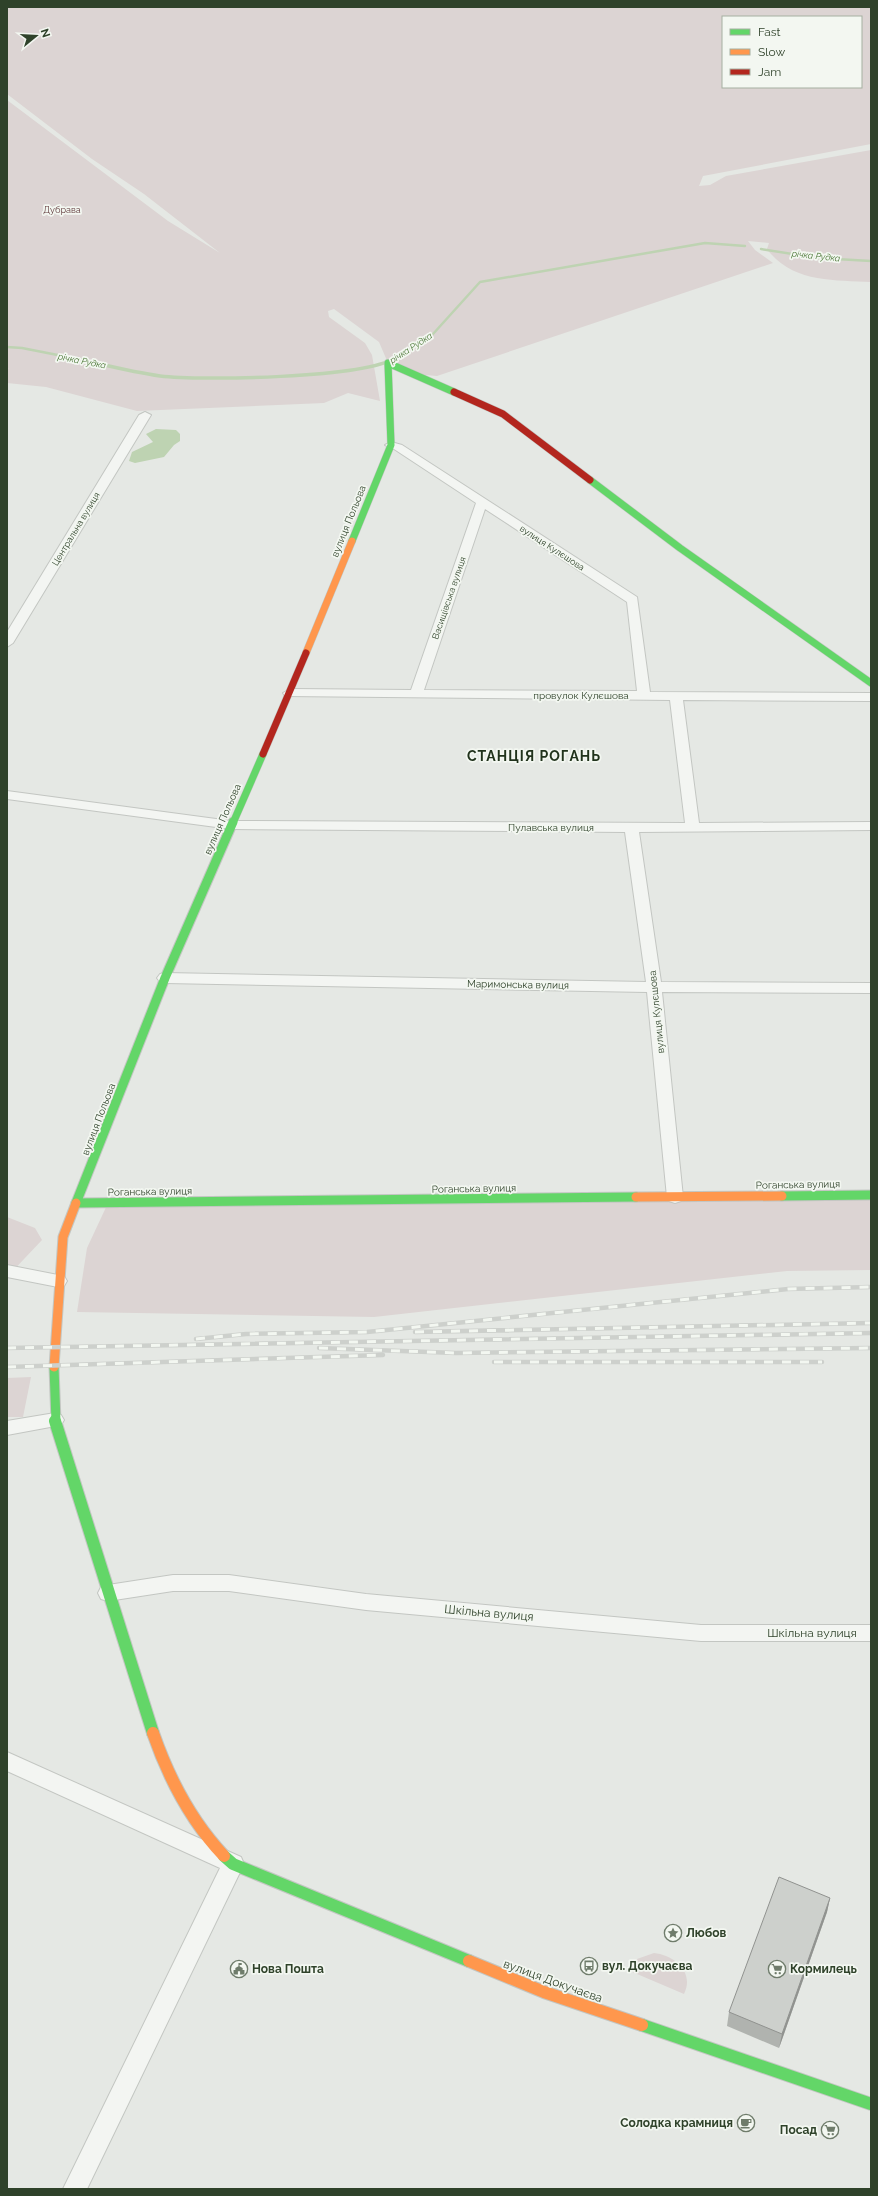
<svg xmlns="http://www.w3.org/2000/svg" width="878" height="2196" font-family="Raleway,sans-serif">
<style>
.green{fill:#dcd4d3;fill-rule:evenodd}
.water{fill:#bed3b2}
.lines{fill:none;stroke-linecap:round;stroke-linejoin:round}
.stream-far1{stroke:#bed3b2;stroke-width:2.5}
.stream{stroke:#bed3b2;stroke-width:3.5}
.street-casing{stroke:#c3c6c2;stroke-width:2}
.fast-far2-casing{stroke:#c3c6c2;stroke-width:8}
.fast-far1-casing{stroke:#c3c6c2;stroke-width:11}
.fast-casing{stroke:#c3c6c2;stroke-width:14}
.slow-far2-casing{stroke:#c3c6c2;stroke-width:8}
.slow-far1-casing{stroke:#c3c6c2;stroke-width:11}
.slow-casing{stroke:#c3c6c2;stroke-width:14}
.jam-casing{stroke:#c3c6c2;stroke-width:8}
.street{fill:#f3f5f2;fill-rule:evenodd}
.fast-far2{stroke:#63d668;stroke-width:7}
.fast-far1{stroke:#63d668;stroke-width:9}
.fast{stroke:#63d668;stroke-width:12}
.slow-far2{stroke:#ff974d;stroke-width:7}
.slow-far1{stroke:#ff974d;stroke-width:9}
.slow{stroke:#ff974d;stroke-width:12}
.jam{stroke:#b3261e;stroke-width:7}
.rail-casing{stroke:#cdd0cc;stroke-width:4.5}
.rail{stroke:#f3f7f1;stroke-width:3;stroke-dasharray:9;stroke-linecap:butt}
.wall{fill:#b0b3af}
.shaded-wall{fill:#90928f}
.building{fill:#cdd0cc;stroke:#90928f}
.labels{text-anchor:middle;stroke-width:3.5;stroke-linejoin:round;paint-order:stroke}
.far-park-label{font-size:9px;fill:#5e3739;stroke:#f3f7f1}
.far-water-label{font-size:9px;font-style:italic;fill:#497634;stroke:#f3f7f1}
.far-street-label{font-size:9px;fill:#2f422a;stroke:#f3f7f1}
.street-label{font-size:10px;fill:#2f422a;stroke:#f3f7f1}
.near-street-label{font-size:12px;fill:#2f422a;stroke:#f3f7f1}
.near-poi-label{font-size:12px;font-weight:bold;fill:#2f422a;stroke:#f3f7f1;text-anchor:start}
.district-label{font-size:14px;font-weight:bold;letter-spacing:1px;fill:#21331c;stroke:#f3f7f1}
</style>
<rect width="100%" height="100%" fill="#e5e8e4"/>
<!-- green -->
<path class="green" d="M7 7H871V144L703 176 699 186 710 185 726 176 871 150V282C834 280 792 283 767 249L769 243 748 241 755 250 773 263 437 376 414 374 388 363 379 342 334 309 328 311 329 317 365 343 372 355 380 401 348 393 324 403 137 411 46 387 7 383V369L9 368H7V100L168 221 220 253 144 194 92 159 7 94ZM723 17H861V87H723Z
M871 1195V1270L787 1271 374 1317 77 1312 87 1248 108 1203Z
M7 1217 35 1228 42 1240 7 1277Z
M31 1377 23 1417H7V1378Z
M654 1953C674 1955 695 1972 684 1994L630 1971 637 1959Z"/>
<!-- water -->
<path class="water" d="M156 429 176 430 180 434V441L174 445 164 457 135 463 129 461 132 452 153 442 146 434Z"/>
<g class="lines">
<!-- stream-far1 -->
<path class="stream-far1" d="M761 249 818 258 871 261
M7 347 22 348 78 359
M394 359 433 334 480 282 705 243 745 246"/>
<!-- stream -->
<path class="stream" d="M73 358C101 364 131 372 160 376 200 381 364 378 395 358"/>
<defs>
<path id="street" d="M145 412 151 415 13 643 7 647V632L139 415Z
M391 442 402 445 637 597 650 692 871 693V701L683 700 699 823 871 822V830L639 832 661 982 871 983V993L662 992 683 1197 681 1201 675 1203 669 1201 667 1197 647 992 165 983 160 982 157 978 160 974 165 973 646 982 625 832 231 829 7 799V791L231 821 685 823 670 700 285 696 283 693 290 689 411 690 476 503 394 449 385 445ZM485 509 627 602 637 691 424 690Z
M7 1265 58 1275 64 1276 67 1281 64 1286 58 1287 7 1277Z
M55 1413 61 1415 64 1420 61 1425 7 1435V1421Z
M173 1575H229L366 1594 701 1625H871V1641H701L366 1610 229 1591H173L108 1601 101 1599 98 1593 101 1587 108 1585Z
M7 1752 241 1857 244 1864 87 2189H63L220 1868 7 1771Z"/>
<path id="fast-far2" d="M590 480 680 548 871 683
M352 541 391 445 388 363 454 392
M233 823 263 754"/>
<path id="fast-far1" d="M782 1196 871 1195
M76 1203 165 978 233 822
M77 1203 636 1197
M54 1367 56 1422"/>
<path id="fast" d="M55 1421 153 1733
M224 1856 233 1864 469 1961
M642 2025 871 2104"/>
<path id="slow-far2" d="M306 653 352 541"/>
<path id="slow-far1" d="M636 1197 782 1196
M54 1367 63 1237 76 1203"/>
<path id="slow" d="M153 1733C169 1779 190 1820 224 1856
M469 1961 544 1992 642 2025"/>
<path id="jam" d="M454 392 503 414 590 480
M263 754 306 653"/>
</defs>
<!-- street casing -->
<use href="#street" class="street-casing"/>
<!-- fast-far2 casing -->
<use href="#fast-far2" class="fast-far2-casing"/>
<!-- fast-far1 casing -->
<use href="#fast-far1" class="fast-far1-casing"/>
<!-- fast casing -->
<use href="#fast" class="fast-casing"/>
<!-- slow-far2 casing -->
<use href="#slow-far2" class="slow-far2-casing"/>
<!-- slow-far1 casing -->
<use href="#slow-far1" class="slow-far1-casing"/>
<!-- slow casing -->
<use href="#slow" class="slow-casing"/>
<!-- jam casing -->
<use href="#jam" class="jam-casing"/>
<!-- street -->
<use href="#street" class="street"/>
<!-- fast-far2 -->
<use href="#fast-far2" class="fast-far2"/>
<!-- fast-far1 -->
<use href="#fast-far1" class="fast-far1"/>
<!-- fast -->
<use href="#fast" class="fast"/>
<!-- slow-far2 -->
<use href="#slow-far2" class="slow-far2"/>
<!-- slow-far1 -->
<use href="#slow-far1" class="slow-far1"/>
<!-- slow -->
<use href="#slow" class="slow"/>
<!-- jam -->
<use href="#jam" class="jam"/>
<defs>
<path id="rail" d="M415 1332 871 1323
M196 1339 246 1334 367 1332 788 1289 871 1287
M7 1348 871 1333
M319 1348 456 1353 871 1348
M494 1362H822
M7 1367 383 1355"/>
</defs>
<!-- rail casing -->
<use href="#rail" class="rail-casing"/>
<!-- rail -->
<use href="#rail" class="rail"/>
</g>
<!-- wall -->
<path class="wall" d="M830 1898 827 1912 779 2048 727 2026 729 2012Z"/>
<!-- shaded-wall -->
<path class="shaded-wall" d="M830 1898 827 1912 779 2048 782 2034Z"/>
<!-- building -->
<path class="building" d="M779 1877 830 1898 782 2034 729 2012Z"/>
<!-- icons -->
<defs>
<symbol id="sight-ring" viewBox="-11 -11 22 22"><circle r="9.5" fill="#f3f7f1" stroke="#6f7c6b" stroke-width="1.5"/><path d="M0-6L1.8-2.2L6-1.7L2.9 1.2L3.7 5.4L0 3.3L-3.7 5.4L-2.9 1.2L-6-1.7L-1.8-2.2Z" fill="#6f7c6b"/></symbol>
<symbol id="bus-ring" viewBox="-11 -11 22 22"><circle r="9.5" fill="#f3f7f1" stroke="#6f7c6b" stroke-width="1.5"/><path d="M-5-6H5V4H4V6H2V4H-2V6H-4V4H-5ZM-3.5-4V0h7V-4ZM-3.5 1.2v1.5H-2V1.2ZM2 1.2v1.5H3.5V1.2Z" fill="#6f7c6b"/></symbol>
<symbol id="civic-ring" viewBox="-11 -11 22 22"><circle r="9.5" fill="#f3f7f1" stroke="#6f7c6b" stroke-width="1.5"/><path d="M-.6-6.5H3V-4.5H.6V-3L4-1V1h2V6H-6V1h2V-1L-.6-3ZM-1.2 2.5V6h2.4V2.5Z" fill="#6f7c6b"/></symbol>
<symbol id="supermarket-ring" viewBox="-11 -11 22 22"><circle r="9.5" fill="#f3f7f1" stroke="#6f7c6b" stroke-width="1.5"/><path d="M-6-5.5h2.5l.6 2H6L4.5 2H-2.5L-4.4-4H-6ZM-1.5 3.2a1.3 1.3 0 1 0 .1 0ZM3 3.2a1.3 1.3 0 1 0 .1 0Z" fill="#6f7c6b"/></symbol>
<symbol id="cafe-ring" viewBox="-11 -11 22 22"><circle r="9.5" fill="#f3f7f1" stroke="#6f7c6b" stroke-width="1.5"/><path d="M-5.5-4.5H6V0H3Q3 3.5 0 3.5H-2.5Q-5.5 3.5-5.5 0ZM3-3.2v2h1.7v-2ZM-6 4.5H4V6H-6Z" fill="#6f7c6b"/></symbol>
</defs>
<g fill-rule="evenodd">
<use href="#sight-ring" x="663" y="1923" width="20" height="20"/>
<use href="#bus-ring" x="579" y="1956" width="20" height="20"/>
<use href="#civic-ring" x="229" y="1959" width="20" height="20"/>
<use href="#supermarket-ring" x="767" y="1959" width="20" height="20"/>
<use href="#cafe-ring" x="736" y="2113" width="20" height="20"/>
<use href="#supermarket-ring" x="820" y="2120" width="20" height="20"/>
</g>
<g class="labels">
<!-- far-park labels -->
<g class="far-park-label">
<text x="62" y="213">Дубрава</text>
</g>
<!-- far-water labels -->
<g class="far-water-label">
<text transform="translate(816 256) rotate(6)" y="3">річка Рудка</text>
<text transform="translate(411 348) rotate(-33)" y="3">річка Рудка</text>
<text transform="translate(82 361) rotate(11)" y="3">річка Рудка</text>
</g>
<!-- far-street labels -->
<g class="far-street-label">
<text transform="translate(76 529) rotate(-59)" y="3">Центральна вулиця</text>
<text transform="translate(552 548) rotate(33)" y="3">вулиця Кулєшова</text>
<text transform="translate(449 598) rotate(-71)" y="3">Васищівська вулиця</text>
</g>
<!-- street labels -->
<g class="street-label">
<text transform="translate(348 521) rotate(-68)" y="4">вулиця Польова</text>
<text x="581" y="699">провулок Кулєшова</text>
<text transform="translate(222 819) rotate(-66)" y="4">вулиця Польова</text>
<text x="551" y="831">Пулавська вулиця</text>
<text transform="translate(518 984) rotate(1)" y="4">Маримонська вулиця</text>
<text transform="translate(656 1012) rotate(-96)" y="4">вулиця Кулєшова</text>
<text transform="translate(98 1119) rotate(-69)" y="4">вулиця Польова</text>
<text transform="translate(798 1184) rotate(-1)" y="4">Роганська вулиця</text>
<text transform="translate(474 1188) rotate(-1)" y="4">Роганська вулиця</text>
<text transform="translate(150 1191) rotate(-1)" y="4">Роганська вулиця</text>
</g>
<!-- near-street labels -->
<g class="near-street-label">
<text transform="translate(489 1613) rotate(5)" y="4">Шкільна вулиця</text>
<text x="812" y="1637">Шкільна вулиця</text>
<text transform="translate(553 1981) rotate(20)" y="4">вулиця Докучаєва</text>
</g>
<!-- near-poi labels -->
<g class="near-poi-label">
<text x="686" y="1937">Любов</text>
<text x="602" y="1970">вул. Докучаєва</text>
<text x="252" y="1973">Нова Пошта</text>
<text x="790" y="1973">Кормилець</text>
<text x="733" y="2127" text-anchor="end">Солодка крамниця</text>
<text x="817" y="2134" text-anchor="end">Посад</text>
</g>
<!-- district labels -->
<g class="district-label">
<text x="534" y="761">СТАНЦІЯ РОГАНЬ</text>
</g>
</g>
<!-- border -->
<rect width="878" height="2196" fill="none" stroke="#2f422a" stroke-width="16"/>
<!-- legend -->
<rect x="722" y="16" width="140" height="72" fill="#f3f7f1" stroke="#a5afa1"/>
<rect x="730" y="29" width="20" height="6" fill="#63d668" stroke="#a5afa1"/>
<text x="758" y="36" font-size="12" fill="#2f422a">Fast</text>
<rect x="730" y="49" width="20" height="6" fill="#ff974d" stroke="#a5afa1"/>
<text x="758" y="56" font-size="12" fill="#2f422a">Slow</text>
<rect x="730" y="69" width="20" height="6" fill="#b3261e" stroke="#a5afa1"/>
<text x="758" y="76" font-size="12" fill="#2f422a">Jam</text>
<!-- north arrow -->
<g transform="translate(36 36) rotate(72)" stroke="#f3f7f1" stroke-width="3" paint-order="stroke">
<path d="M0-3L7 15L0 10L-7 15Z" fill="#2f422a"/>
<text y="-6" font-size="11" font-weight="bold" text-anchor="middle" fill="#2f422a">N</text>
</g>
</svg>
